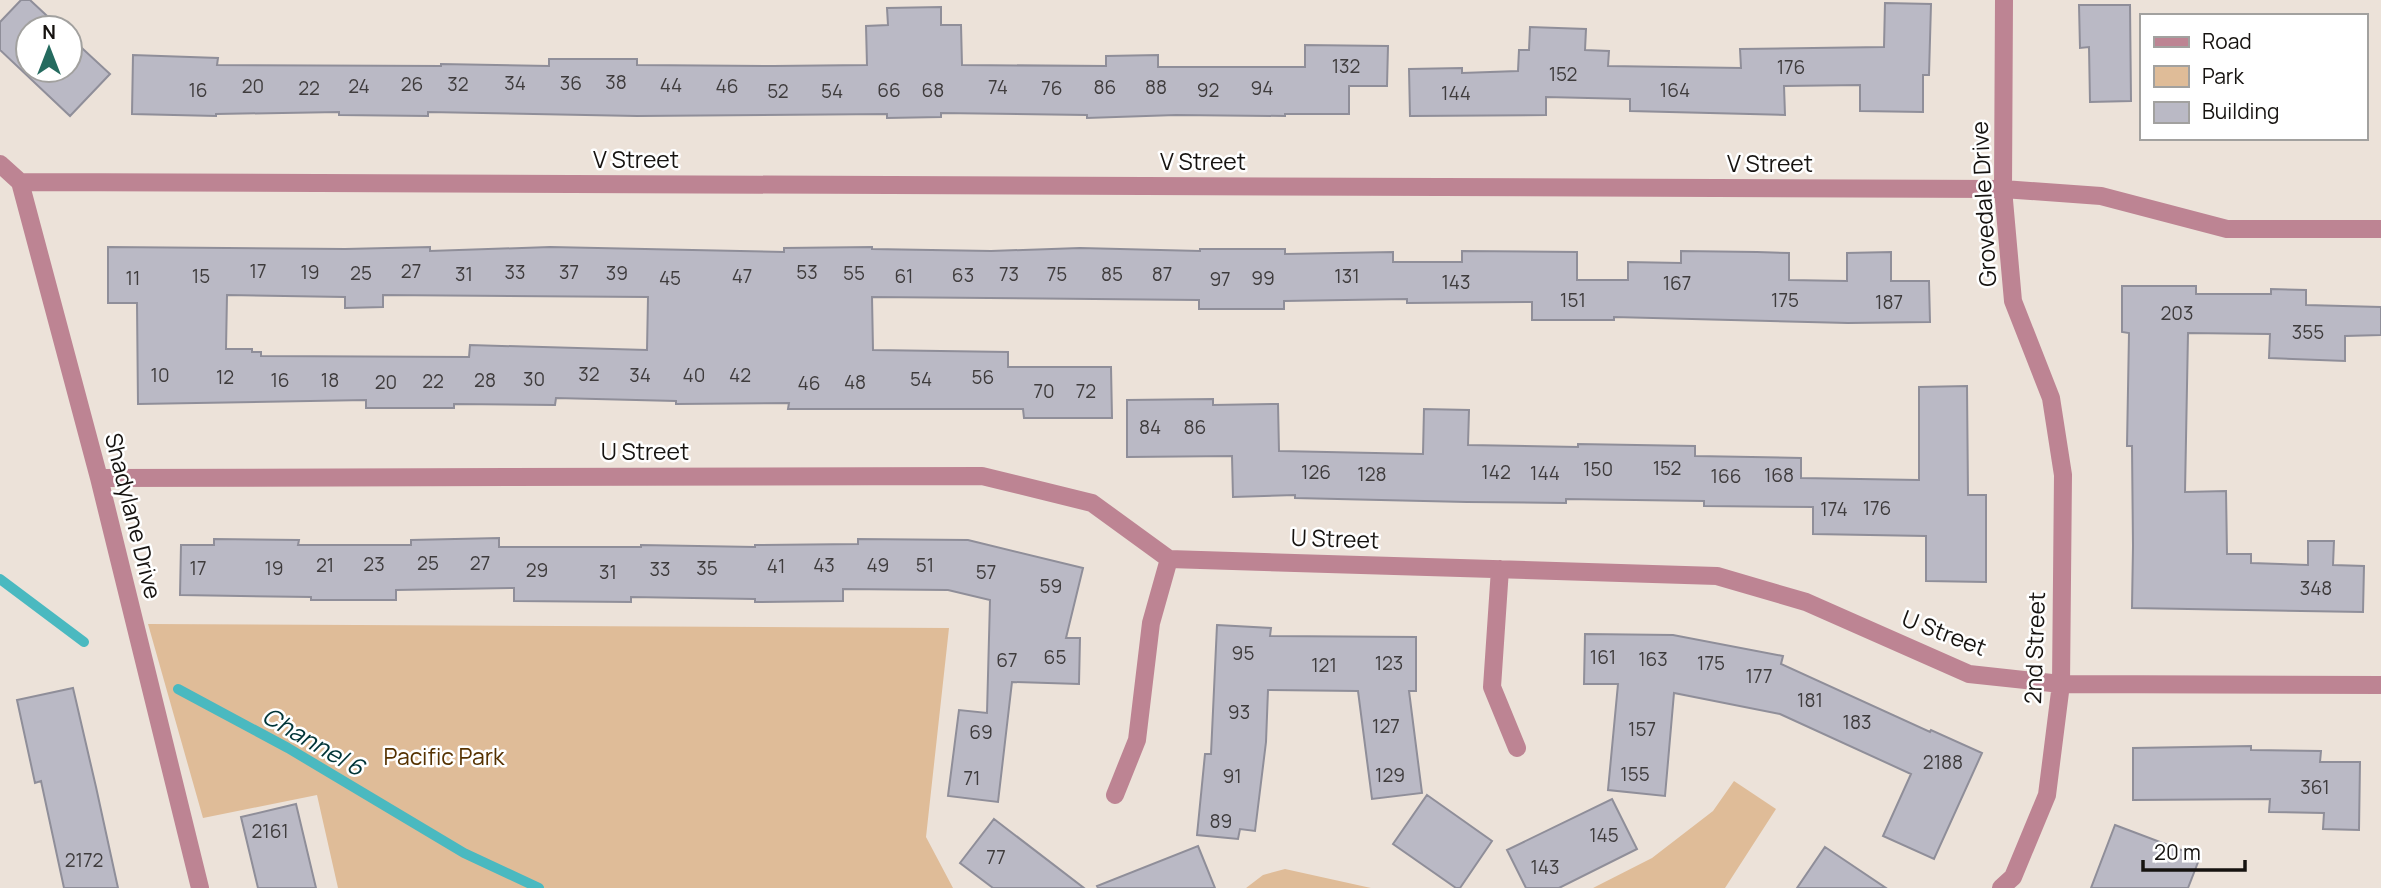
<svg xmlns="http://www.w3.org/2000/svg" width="2381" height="888" font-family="Manrope,sans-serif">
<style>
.green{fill:#dfbc98}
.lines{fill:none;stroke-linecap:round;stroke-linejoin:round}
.stream{stroke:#4ab9c0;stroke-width:10}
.building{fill:#bab9c5;stroke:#8f8e99;stroke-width:2;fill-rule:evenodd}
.minor{stroke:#bd8493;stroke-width:18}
.labels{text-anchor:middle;stroke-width:5;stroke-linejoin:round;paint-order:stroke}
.number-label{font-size:19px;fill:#3f3c3d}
.street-label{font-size:23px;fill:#161310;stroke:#fff}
.park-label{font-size:23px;fill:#563201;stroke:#fff}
.water-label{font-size:24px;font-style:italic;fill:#003437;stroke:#fff}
</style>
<rect width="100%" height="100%" fill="#ece2d9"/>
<!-- green -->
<path class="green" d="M148 624 949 628 926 837 953 888H338L317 795 203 818Z
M1734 781 1776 809 1725 888H1593L1652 858 1713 811Z
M1285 869 1371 888H1246L1263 875Z"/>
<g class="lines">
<!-- stream -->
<path class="stream" d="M0 579 84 642
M178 689 288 748 464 853 539 888"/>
</g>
<!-- building -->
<path class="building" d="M21 0H30L60 28H28V70H70V37L110 74 70 116 0 50V22Z
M1885 3 1931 4 1929 75H1923V112L1860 111V85L1784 86 1785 115 1630 111V99L1546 97V115L1410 116 1409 69 1462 68V73L1518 71 1519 50H1529L1530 27 1586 29 1585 50 1609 51 1608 66 1741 68 1740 49 1884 47Z
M2079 5H2130L2131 101 2090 102 2089 47 2080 48Z
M941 7V25H961L962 65 1106 66V56L1158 55V67H1305V45L1388 46 1387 86H1349V114H1285V116L1176 115 1087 118V115L941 113V117L887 118V114L637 116 428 112V116L339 115V112L216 114V116L132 114 133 55 218 58 217 65 441 66V64L549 66V59H637V65L773 66 867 65 866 26 888 25 887 8Z
M108 247 345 249 430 247V251L550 247 784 252V248L872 247V249L991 251 1080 248 1200 251V249H1285V254L1393 252V262H1462V251L1577 252V280H1628V262L1681 263V251L1757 252 1789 253V280L1847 281V253L1891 252V281H1929L1930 322 1848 323 1614 317V320H1532V302L1407 303V299L1284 301V309H1199V300L872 297 873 350 1008 352V367H1111L1112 418H1024L1023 409H788L789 403 676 404V401L556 398 555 405 454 404V408H366V400L138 404 137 303H108ZM227 295 345 297V308L383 307V295L648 297 647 350 470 345 469 357 261 356V352H252V349H226Z
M2122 286H2196V294H2271V289L2306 290V305L2381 307V335L2345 336V361L2269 358 2270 334 2188 333 2185 492 2226 491 2227 554H2251V563L2308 565V541H2334L2333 565 2364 566 2363 612 2132 608 2133 546 2132 446H2127L2129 333 2122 332Z
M1967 386 1968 495H1986V582L1926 581V536L1813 534V507L1704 506V501L1566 499V503L1467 502 1295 498V495L1233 497 1232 456 1127 457V400L1213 399V405L1278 404 1279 451 1423 454 1424 409 1469 410 1468 445 1578 447V444L1695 446V456L1801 458V478L1919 480V387Z
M499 538V547H641V545L755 547V545L858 544V539L968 540 1083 568 1066 638H1080L1079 684 1012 682 998 802 948 796 959 710 987 713 990 600 948 590 843 589V601L755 602V599L631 597V602L514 601V588L396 590V600H311V597L180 595 181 545H214V539L299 540 298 545H411V540Z
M1217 625 1271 628 1270 636 1416 637V691H1409L1422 793 1372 799 1358 691 1268 690 1266 742 1255 831 1240 829 1238 839 1197 835 1205 754H1211Z
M1585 634 1673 635 1783 656 1781 664 1930 732 1931 730 1982 753 1934 859 1883 836 1911 774 1780 714 1674 693 1665 796 1608 790 1618 684H1584Z
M73 688 96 787 118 888H64L41 781 35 783 17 700Z
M2251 746V750L2321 751 2320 762H2360L2359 830 2323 829 2324 813 2269 812 2270 799 2133 800V748Z
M1427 795 1492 841 1460 888H1456L1393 844Z
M1612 799 1637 849 1559 888H1526L1507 850Z
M296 804 316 888H258L241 817Z
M994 819 1084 888H993L960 863Z
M2115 825 2200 857 2188 888H2091Z
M1198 846 1215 888H1098L1097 886Z
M1825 847 1886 888H1797Z"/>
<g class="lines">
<!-- minor -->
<path class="minor" d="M0 164 20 182 99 478 200 888
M20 182 2003 189 2101 196 2227 229H2381
M99 478 982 476 1092 503 1169 559 1717 576 1806 602 1969 674 2061 684 2381 685
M1500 569 1492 687 1517 748
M1115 795 1137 740 1151 623 1169 559
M2001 888 2013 877 2047 795 2061 684 2063 475 2051 398 2013 301 2003 189 2004 0"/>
</g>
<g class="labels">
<!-- number labels -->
<g class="number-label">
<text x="1346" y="73">132</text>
<text x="1791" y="74">176</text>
<text x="1563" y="81">152</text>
<text x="616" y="89">38</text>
<text x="515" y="90">34</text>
<text x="571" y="90">36</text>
<text x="412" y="91">26</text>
<text x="458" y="91">32</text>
<text x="671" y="92">44</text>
<text x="253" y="93">20</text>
<text x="359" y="93">24</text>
<text x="727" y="93">46</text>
<text x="998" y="94">74</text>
<text x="1105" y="94">86</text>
<text x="1156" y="94">88</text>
<text x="309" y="95">22</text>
<text x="1052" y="95">76</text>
<text x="1262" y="95">94</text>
<text x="198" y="97">16</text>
<text x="889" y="97">66</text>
<text x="933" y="97">68</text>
<text x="1208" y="97">92</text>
<text x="1675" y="97">164</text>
<text x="778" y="98">52</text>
<text x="832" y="98">54</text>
<text x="1456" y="100">144</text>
<text x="258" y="278">17</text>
<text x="411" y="278">27</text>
<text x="310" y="279">19</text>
<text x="515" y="279">33</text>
<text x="569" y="279">37</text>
<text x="807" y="279">53</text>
<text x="361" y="280">25</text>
<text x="617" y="280">39</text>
<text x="854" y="280">55</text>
<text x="464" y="281">31</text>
<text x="1009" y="281">73</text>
<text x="1057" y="281">75</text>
<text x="1112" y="281">85</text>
<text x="1162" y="281">87</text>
<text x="963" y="282">63</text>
<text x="201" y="283">15</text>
<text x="742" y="283">47</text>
<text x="904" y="283">61</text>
<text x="1347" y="283">131</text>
<text x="133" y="285">11</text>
<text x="670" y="285">45</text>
<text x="1263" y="285">99</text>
<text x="1220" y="286">97</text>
<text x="1456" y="289">143</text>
<text x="1677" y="290">167</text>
<text x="1573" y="307">151</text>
<text x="1785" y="307">175</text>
<text x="1889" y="309">187</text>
<text x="2177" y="320">203</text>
<text x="2308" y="339">355</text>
<text x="589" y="381">32</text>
<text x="160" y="382">10</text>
<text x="640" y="382">34</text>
<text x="694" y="382">40</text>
<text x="740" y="382">42</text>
<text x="225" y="384">12</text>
<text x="983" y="384">56</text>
<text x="534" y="386">30</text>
<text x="921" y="386">54</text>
<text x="280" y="387">16</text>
<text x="330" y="387">18</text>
<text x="485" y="387">28</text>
<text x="433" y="388">22</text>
<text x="386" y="389">20</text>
<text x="855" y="389">48</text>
<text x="809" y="390">46</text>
<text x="1044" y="398">70</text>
<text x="1086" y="398">72</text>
<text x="1150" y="434">84</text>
<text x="1195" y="434">86</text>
<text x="1667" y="475">152</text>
<text x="1598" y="476">150</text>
<text x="1316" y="479">126</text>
<text x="1496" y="479">142</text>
<text x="1545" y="480">144</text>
<text x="1372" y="481">128</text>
<text x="1779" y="482">168</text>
<text x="1726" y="483">166</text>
<text x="1877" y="515">176</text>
<text x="1834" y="516">174</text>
<text x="428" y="570">25</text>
<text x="480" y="570">27</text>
<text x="374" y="571">23</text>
<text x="325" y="572">21</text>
<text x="824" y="572">43</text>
<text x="878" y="572">49</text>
<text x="925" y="572">51</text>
<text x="776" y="573">41</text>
<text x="198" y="575">17</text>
<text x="274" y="575">19</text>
<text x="707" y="575">35</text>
<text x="660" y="576">33</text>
<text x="537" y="577">29</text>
<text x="608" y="579">31</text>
<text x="986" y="579">57</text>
<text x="1051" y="593">59</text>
<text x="2316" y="595">348</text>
<text x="1243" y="660">95</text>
<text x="1055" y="664">65</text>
<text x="1603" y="664">161</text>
<text x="1653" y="666">163</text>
<text x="1007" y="667">67</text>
<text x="1389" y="670">123</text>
<text x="1711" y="670">175</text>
<text x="1324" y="672">121</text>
<text x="1759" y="683">177</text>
<text x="1810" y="707">181</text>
<text x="1239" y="719">93</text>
<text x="1857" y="729">183</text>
<text x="1386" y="733">127</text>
<text x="1642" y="736">157</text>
<text x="981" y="739">69</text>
<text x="1943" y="769">2188</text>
<text x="1635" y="781">155</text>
<text x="1390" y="782">129</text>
<text x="1232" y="783">91</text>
<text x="972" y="785">71</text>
<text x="2315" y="794">361</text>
<text x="1221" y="828">89</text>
<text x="270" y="838">2161</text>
<text x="1604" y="842">145</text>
<text x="996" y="864">77</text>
<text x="84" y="867">2172</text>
<text x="1545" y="874">143</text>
</g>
<!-- street labels -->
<g class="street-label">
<text x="636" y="168">V Street</text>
<text x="1203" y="170">V Street</text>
<text x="1770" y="172">V Street</text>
<text transform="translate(1984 204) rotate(-93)" y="8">Grovedale Drive</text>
<text x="645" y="460">U Street</text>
<text transform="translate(133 516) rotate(76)" y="8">Shadylane Drive</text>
<text transform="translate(1335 539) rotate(2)" y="8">U Street</text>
<text transform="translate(1944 633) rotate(21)" y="8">U Street</text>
<text transform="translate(2035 648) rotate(-88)" y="8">2nd Street</text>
</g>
<!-- park labels -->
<g class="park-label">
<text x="444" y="765">Pacific Park</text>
</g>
<!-- water labels -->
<g class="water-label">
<text transform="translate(313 742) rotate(30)" y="8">Channel 6</text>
</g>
</g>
<!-- legend -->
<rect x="2140" y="14" width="228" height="126" fill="#ffffff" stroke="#a2a19f" stroke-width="2"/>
<rect x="2154" y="37" width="35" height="10" fill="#bd8493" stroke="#a2a19f" stroke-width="2"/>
<text x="2202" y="49" font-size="21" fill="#161310">Road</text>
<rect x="2154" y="66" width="35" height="21" fill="#dfbc98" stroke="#a2a19f" stroke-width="2"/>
<text x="2202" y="84" font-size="21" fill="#161310">Park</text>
<rect x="2154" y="102" width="35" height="21" fill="#bab9c5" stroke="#a2a19f" stroke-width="2"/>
<text x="2202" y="119" font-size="21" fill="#161310">Building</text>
<!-- north arrow -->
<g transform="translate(49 49)"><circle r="33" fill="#ffffff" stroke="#a2a19f" stroke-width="2"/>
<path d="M0-5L12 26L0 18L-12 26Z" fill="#256b5f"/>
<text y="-10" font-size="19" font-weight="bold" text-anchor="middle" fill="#161310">N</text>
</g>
<!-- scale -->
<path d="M2143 860v10h102v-10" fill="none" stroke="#161310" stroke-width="3.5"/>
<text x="2154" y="860" font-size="21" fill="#161310" stroke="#ffffff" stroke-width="5" paint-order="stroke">20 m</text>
</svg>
